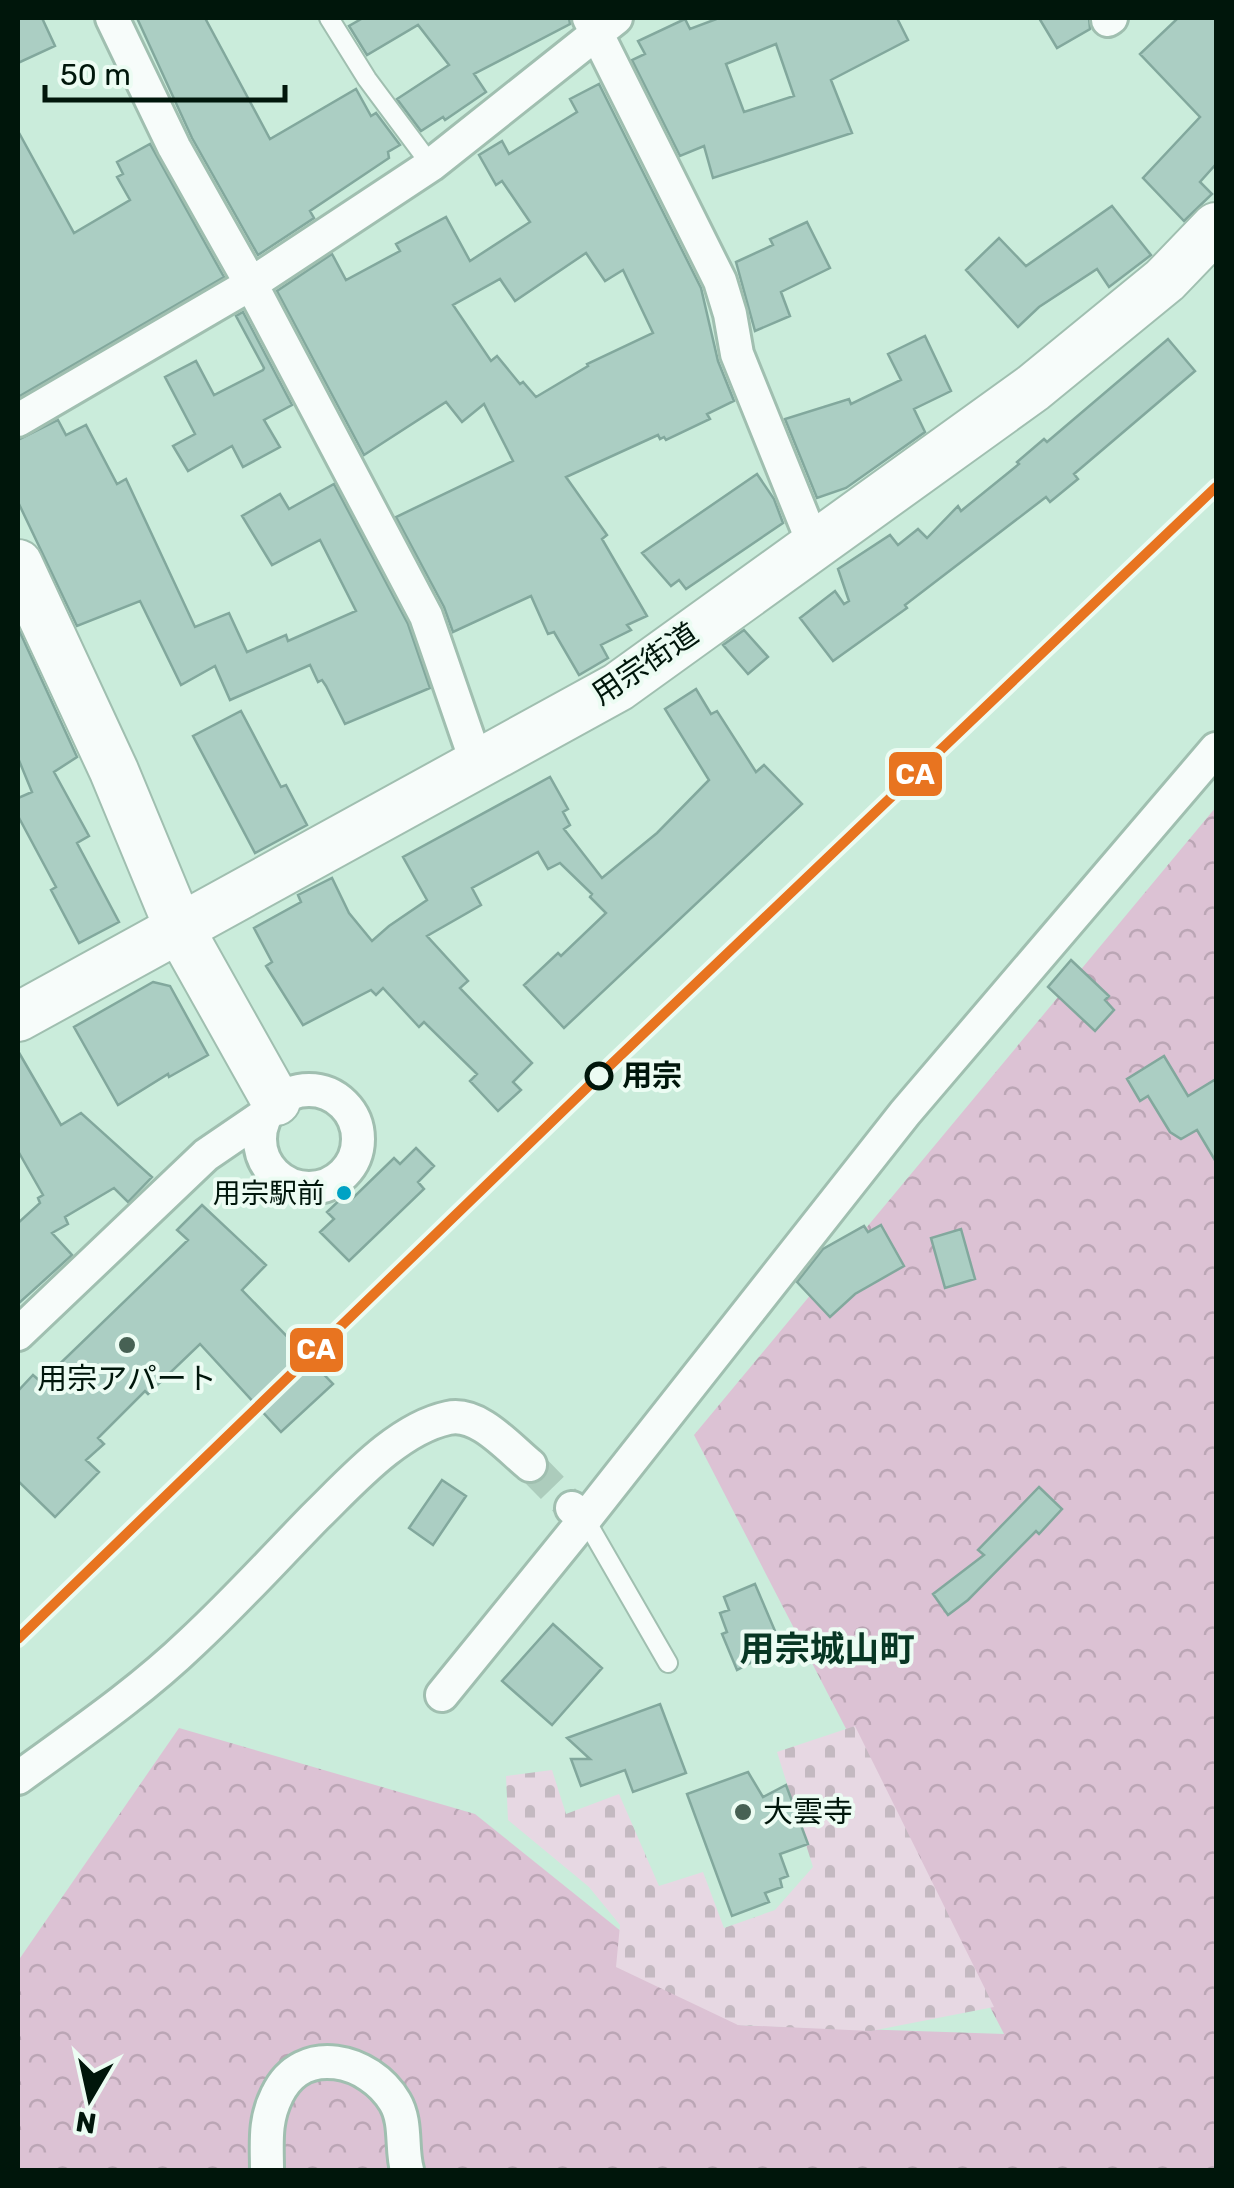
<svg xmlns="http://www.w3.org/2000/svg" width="1234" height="2188" viewBox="0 0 1234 2188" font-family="Rubik,'Noto Sans JP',sans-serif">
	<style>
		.forest { fill: url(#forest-crowns) }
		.cemetery { fill: url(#cemetery-stones) }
		.building { fill: #abcec3; stroke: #82a89d; stroke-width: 2.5; fill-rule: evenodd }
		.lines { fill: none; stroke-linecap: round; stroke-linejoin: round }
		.street-tunnel { stroke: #acccbc; stroke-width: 32; stroke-dasharray: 32 16; stroke-linecap: butt }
		.lane-casing { stroke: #a0bfb0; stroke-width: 22 }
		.street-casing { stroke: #a0bfb0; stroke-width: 38 }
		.secondary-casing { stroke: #a0bfb0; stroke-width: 52 }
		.lane { stroke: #f7fcfa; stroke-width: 18 }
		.street { stroke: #f7fcfa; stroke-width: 32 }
		.secondary { stroke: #f7fcfa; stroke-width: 48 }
		.rail-1-casing { stroke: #ecfcf3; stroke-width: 18 }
		.rail-1 { stroke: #e87420; stroke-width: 10 }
		.stop-dot { fill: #ecfcf3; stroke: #00160b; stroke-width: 5 }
		.bus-dot { fill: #00a2c4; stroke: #ecfcf3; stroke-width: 4 }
		.poi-dot { fill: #476154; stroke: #ecfcf3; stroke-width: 4 }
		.labels { text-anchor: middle; stroke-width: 8; stroke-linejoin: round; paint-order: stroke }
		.bus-label { font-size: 28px; fill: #00160b; stroke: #ecfcf3; text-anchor: end }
		.street-label { font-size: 30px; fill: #00160b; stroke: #ecfcf3 }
		.stop-label { font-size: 30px; font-weight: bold; fill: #00160b; stroke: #ecfcf3; text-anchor: start }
		.poi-label { font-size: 30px; fill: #00160b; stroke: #ecfcf3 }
		.quarter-label { font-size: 35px; font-weight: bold; fill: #083724; stroke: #ecfcf3 }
		.line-badge { stroke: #ecfcf3; stroke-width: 4 }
		.badge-label { font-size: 28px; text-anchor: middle; font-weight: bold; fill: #fff }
	</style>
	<defs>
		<pattern id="forest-crowns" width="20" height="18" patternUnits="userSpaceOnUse" patternTransform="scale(2.5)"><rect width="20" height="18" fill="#dcc2d4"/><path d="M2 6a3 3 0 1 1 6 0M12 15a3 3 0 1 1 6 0" fill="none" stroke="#bba6b5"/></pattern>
		<pattern id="cemetery-stones" width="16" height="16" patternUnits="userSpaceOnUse" patternTransform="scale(2.5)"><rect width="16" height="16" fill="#e7d8e3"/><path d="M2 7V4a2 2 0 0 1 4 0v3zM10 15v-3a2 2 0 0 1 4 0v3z" fill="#c4b9c1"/></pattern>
	</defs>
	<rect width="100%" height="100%" fill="#caecdb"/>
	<path class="forest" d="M1216,807V2170H18V1961L179,1728L475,1814L738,2025L1004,2034L694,1435Z"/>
	<path class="cemetery" d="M855,1726L994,2007L871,2031L738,2025L616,1967L620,1925L589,1887L508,1820L506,1776L552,1770L566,1814L619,1794L659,1886L703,1872L724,1928L775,1910L813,1867L777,1752Z"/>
	<path class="building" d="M18,18H42L55,46L18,63Z
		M137,18H205L270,139L356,89L371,116L376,113L400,145L388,152L389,158L310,211L314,218L258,255L192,138Z
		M363,18H569L570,24L474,74L486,92L445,120L443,117L421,131L397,99L449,65L418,25L367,55L349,26Z
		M719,18H897L908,40L831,80L852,133L713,178L704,146L680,156L632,60L645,54L638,41L685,19L690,29ZM776,44L794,96L744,112L726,64Z
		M1039,18H1089L1090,29L1057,48Z
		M1178,18H1216V164L1200,182L1212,194L1184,221L1143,178L1200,117L1140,54Z
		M599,84L701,288L718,361L734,401L707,414L710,419L666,440L664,437L660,439L658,435L566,477L607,535L602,539L647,616L627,625L631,630L601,645L608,658L579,675L554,632L548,634L531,596L453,632L444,607L396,517L513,461L484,404L462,422L446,402L364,455L277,291L332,254L346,280L400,251L396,244L446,217L470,261L530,222L502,181L496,185L479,155L502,141L509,154L577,112L570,99ZM586,253L605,281L623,270L653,333L587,364L588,366L536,397L523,382L520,384L497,356L491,361L453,305L500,279L515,301Z
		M18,131L74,233L130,200L117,177L123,174L117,162L150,144L224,277L18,397Z
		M1112,206L1151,255L1109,287L1097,269L1039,307L1018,327L966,270L999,238L1026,266Z
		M807,222L830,268L781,292L790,316L755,331L736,262L773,245L770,239Z
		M243,312L292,405L264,420L280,447L243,467L232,446L188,471L173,446L195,434L165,377L196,361L214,395L263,370L264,368L236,316Z
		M925,336L951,391L914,409L925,432L846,488L817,498L785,419L849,399L851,404L901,380L888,354Z
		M1168,339L1195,371L1074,474L1078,479L1050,502L1046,497L905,605L907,608L833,661L800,618L835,591L844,604L849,601L838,569L890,535L898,545L918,529L927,538L958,506L961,511L1019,464L1017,462L1044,439L1047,442Z
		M58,420L66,435L86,425L117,484L126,479L195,627L229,613L247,652L286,635L288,641L356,611L320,540L272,565L242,516L280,494L289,509L334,484L408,624L430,688L345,724L326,686L322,680L318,682L310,665L230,700L215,666L181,685L140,601L77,626L18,502V440Z
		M757,474L774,499L783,523L686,589L679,580L671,586L642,553Z
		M18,628L77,757L54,772L89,836L77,843L119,922L79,943L51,890L56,887L18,816V798L32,792L18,758Z
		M744,630L768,657L748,674L723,645Z
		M696,689L711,714L717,711L756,772L764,765L802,804L564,1028L524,985L558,953L561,956L606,913L590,897L592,894L560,863L548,869L538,852L472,888L481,905L427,936L468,981L460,988L532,1063L513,1082L521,1090L498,1111L470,1081L477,1074L424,1022L419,1027L383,988L376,995L371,990L303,1025L266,966L272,962L254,928L301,902L298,895L332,878L349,913L372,941L389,926L427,900L403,857L550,777L568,809L563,812L570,825L564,829L602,878L657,833L709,780L665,709Z
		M241,711L281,787L286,785L307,825L255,853L193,736Z
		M1071,960L1109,996L1105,1000L1114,1010L1095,1031L1048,987Z
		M153,982L170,986L208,1055L169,1077L168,1074L118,1105L74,1027Z
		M18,1051L61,1125L81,1113L152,1177L128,1202L114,1188L65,1217L68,1224L52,1233L72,1255L18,1304V1223L40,1203L38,1198L43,1195L18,1151Z
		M1164,1056L1188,1096L1216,1079V1162L1197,1130L1181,1139L1170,1132L1148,1096L1140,1101L1127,1079Z
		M416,1148L434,1166L418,1182L424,1189L349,1261L320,1232L334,1219L327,1212L348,1192L353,1198L394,1158L400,1164Z
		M202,1205L266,1265L242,1290L333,1384L281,1432L200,1344L148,1394L145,1391L98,1438L104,1444L86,1460L99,1472L55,1517L18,1481V1391L33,1375L41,1382L188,1240L177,1230Z
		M881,1225L904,1266L855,1294L830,1317L797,1282L823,1249L864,1226L868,1232Z
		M961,1229L975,1279L945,1288L931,1238Z
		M442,1480L466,1496L433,1545L409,1528Z
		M1039,1487L1062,1509L1039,1534L1036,1531L968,1600L948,1615L933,1594L984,1555L978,1550Z
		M755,1584L775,1631L764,1635L773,1651L737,1670L722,1634L727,1632L720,1613L729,1610L724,1597Z
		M553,1624L602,1668L552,1725L502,1681Z
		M660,1704L686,1773L633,1792L625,1770L581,1786L571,1759H590L567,1738Z
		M748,1772L763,1797L786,1785L808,1844L780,1854L788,1876L780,1879L782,1887L765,1893L769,1902L732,1916L687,1794Z"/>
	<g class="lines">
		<path class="street-tunnel" d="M530,1465L572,1508"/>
		<defs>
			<path id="lane" d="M329,18L367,79L431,165
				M585,1519L668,1663"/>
			<path id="street" d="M112,18L174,147L251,284L426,616L477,764
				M589,18L720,281L730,314L737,354L814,545
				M1108,20L1111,18
				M18,420L251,284L431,165L616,18
				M260 1139a49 49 0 1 1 98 0a49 49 0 1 1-98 0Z
				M18,1334L206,1155L266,1114
				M572,1508L585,1519L905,1113L1216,749
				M442,1695L585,1519
				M18,1778C77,1735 139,1693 192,1642C235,1602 274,1559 315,1517C351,1482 397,1429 448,1418C478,1411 509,1448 530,1465
				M267,2170C267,2143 264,2121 277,2095C302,2042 370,2059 395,2102C407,2122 401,2149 407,2170"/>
			<path id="secondary" d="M18,564L114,771L179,928L276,1101
				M18,1017L618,687L1033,388L1165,280L1216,227"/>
		</defs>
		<use href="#lane" class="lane-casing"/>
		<use href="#street" class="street-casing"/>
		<use href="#secondary" class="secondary-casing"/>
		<use href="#lane" class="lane"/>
		<use href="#street" class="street"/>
		<use href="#secondary" class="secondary"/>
		<defs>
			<path id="rail-1" d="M18,1639L600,1075L1216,487"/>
		</defs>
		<use href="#rail-1" class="rail-1-casing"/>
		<use href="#rail-1" class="rail-1"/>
	</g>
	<circle class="stop-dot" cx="599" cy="1076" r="12"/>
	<circle class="bus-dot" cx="344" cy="1193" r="9"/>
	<g class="poi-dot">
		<circle cx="127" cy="1345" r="10"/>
		<circle cx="743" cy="1812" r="10"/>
	</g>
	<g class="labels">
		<g class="bus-label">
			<text x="325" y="1203">用宗駅前</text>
		</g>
		<g class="street-label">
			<text transform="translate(645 664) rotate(-34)" y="10">用宗街道</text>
		</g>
		<g class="stop-label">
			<text x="622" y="1086">用宗</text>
		</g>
		<g class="poi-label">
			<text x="127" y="1389">用宗アパート</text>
			<text x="763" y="1822" text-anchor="start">大雲寺</text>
		</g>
		<g class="quarter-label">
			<text x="827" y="1661">用宗城山町</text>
		</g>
	</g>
	<g class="line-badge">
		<rect x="887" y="750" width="57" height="48" rx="10" fill="#e87420"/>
		<rect x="288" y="1326" width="57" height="48" rx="10" fill="#e87420"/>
	</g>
	<g class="badge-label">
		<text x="915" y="784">CA</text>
		<text x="316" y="1359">CA</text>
	</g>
	<rect width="1234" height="2188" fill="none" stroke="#00160b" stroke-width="40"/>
	<g transform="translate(90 2098) rotate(189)" stroke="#ecfcf3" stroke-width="8" paint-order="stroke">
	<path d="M0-8L18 38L0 25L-18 38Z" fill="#00160b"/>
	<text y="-15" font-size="28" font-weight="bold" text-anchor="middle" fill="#00160b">N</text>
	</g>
	<path d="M45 85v15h240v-15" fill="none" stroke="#00160b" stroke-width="5"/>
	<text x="60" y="85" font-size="30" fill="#00160b" stroke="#ecfcf3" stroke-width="8" paint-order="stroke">50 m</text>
</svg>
